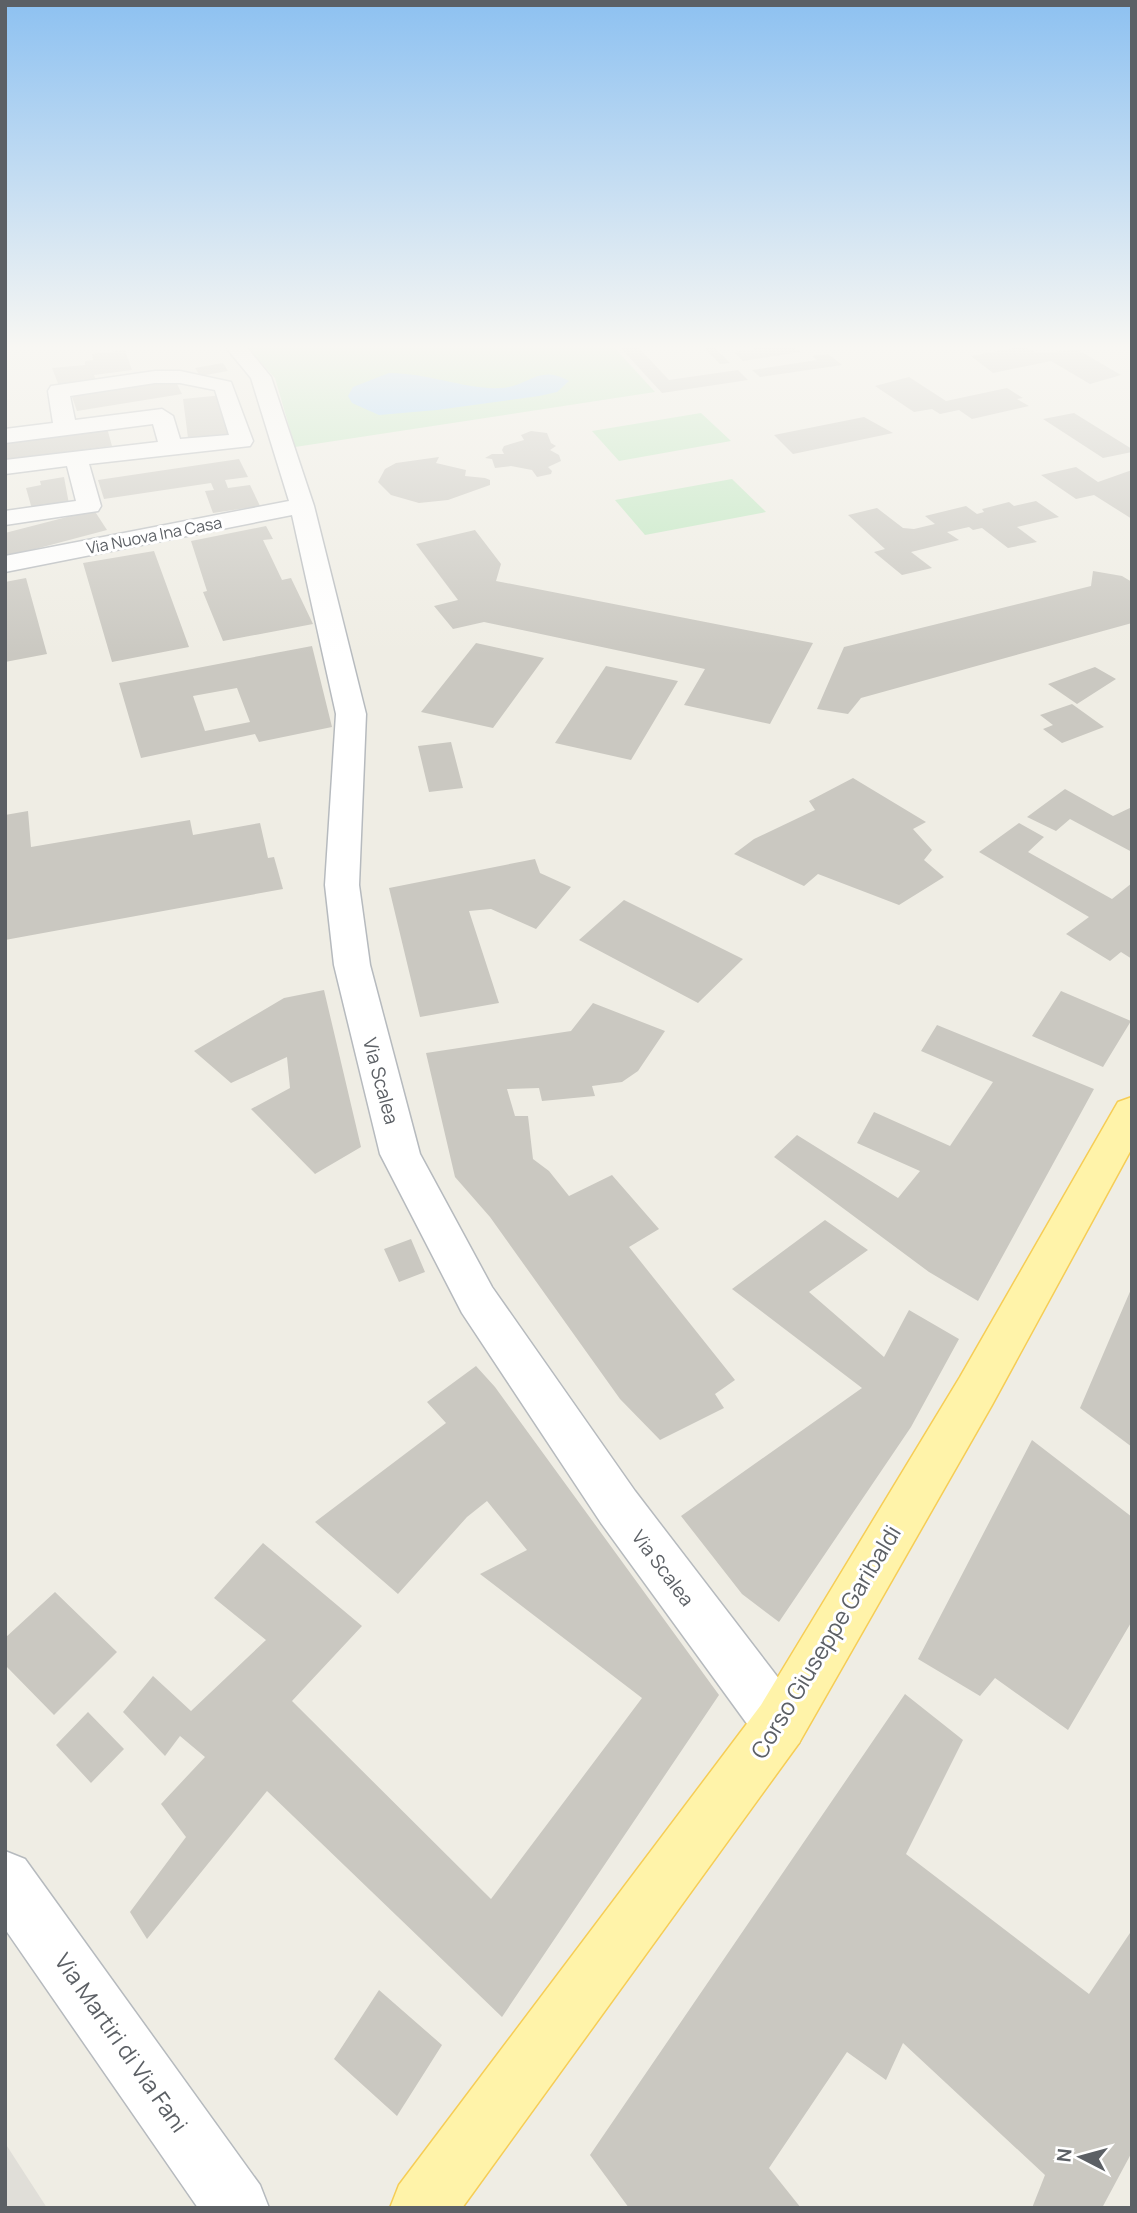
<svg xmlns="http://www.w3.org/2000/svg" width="1137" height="2213" viewBox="0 0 1137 2213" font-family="Manrope,sans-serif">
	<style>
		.industrial { fill: #e0ded8 }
		.green { fill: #bfe7c0 }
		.water { fill: #a4d5ff }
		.building { fill: #cac8c1; fill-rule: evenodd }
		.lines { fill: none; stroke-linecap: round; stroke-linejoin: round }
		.street-casing { stroke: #b6babe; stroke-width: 3 }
		.primary-casing { stroke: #f6cd56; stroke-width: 3 }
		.street { fill: #fff; fill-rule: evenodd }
		.primary { fill: #fff3a9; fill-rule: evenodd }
		.labels { text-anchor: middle; stroke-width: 6; stroke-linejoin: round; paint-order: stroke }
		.far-street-label { font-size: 16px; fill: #5c6065; stroke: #fff }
		.street-label { font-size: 19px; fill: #5c6065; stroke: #fff }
		.near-street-label { font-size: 23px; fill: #5c6065; stroke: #fff }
	</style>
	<rect width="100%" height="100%" fill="#efede4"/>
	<path class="industrial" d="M5,2143L47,2208H5Z"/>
	<path class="green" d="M245,345H612L655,392L295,447L275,378Z
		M701,413L731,441L619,461L592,431Z
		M732,479L766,512L645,535L615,500Z"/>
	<path class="water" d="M389,373C429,373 466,390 502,388C530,386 538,364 569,381L557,392L539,396L437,410L379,415L352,403L348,396L353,387Z"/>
	<path class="building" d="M618,345H636L669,380L738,370L748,380L662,393Z
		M750,345H792L800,352L743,361L734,352L754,349Z
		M713,346L730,363L720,364L703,347Z
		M1024,346L1036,353L1078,350L1121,375L1090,384L1051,361L993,373L971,356Z
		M125,350L132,370L94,375L96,380L59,386L52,368L85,365V361L93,360L92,354Z
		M828,354L842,365L760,377L752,370L817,360L812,356Z
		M223,363L228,371L200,376L195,368Z
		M909,377L946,401L1007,388L1023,398L1017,399L1029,406L972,419L959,410L940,414L932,409L914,412L875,386Z
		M174,378L182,394L77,411L71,394Z
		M223,395L230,434L188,438L183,399Z
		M1074,413L1132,449V452L1103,458L1043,419Z
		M864,417L893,433L793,454L774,435Z
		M107,428L112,446L5,461V442Z
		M531,431L547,433L551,443L556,446L550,450L559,455L561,461L548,467L552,471L551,474L537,477L532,470L511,466L495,468L492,459L485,458L492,454H504L502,450L504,446L524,440L521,435Z
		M439,457L436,463L466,470L465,476L485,478L490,480V485L448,500L419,503L391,495L378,482L385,469L396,463Z
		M239,459L248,477L225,480L228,488L250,485L260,506L213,513L205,491L214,490L211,483L104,499L98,480Z
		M1076,467L1098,482L1132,470V519L1094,495L1076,499L1041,475Z
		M64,477L69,504L32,509L26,488L41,485L40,481Z
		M1036,501L1059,517L1017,527L1037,542L1008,548L982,528L973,530L969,527L947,532L959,540L911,552L932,568L902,575L874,552L885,549L848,515L877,508L903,528L914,529L935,524L925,516L966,506L977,514L984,512L982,509L1009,502L1014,506Z
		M94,510L107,530L5,557V533Z
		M266,526L273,539L263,540L282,580L291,578L313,624L223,641L203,592L207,591L191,541Z
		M475,530L501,564L496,581L813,643L770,724L684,705L705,669L484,622L453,629L434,606L458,600L416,544Z
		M154,551L189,647L112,662L83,563Z
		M1093,571L1122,576L1132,582V623L861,698L848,714L817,709L844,647L1091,586Z
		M26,578L47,654L5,662V582Z
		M476,643L544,658L493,728L421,712Z
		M312,646L332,727L259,742L255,734L141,758L119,683ZM237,688L250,722L205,731L193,696Z
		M606,666L678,681L631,760L555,743Z
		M1095,667L1116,679L1077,704L1048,684Z
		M1072,704L1104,727L1062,743L1043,729L1053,725L1040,715Z
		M451,742L463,788L429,792L418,746Z
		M853,778L926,822L913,829L932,850L924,860L944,877L899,905L818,874L804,886L734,854L754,839L815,810L809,801Z
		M1065,789L1113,816L1132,807V852L1070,819L1056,831L1027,817Z
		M28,811L31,847L190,820L193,835L260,823L268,858L274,857L283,889L5,940V815Z
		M1019,823L1044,837L1028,852L1112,899L1132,883V959L1121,952L1110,961L1066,934L1089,917L979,852Z
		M535,859L540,873L571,887L536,929L491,909L469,911L499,1003L420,1017L389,888Z
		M624,900L743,959L698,1003L579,940Z
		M324,990L361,1147L315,1174L251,1109L290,1088L287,1057L231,1083L194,1051L284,998Z
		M1061,991L1131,1021L1103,1067L1032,1036Z
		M593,1003L665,1031L638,1071L622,1082L592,1086L595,1096L542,1101L539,1088L507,1089L515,1116H528L533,1159L549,1171L569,1196L612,1175L659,1229L629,1247L735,1380L715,1394L724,1408L660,1440L620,1399L490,1217L455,1177L426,1053L571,1031Z
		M937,1025L1094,1089L978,1301L929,1272L774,1157L797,1135L898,1198L920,1171L857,1143L874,1112L950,1146L993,1082L921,1051Z
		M825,1220L868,1250L809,1292L884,1357L909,1310L959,1339L911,1427L779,1622L742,1594L681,1516L862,1388L732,1289Z
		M411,1239L425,1272L399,1282L384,1249Z
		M1132,1287V1447L1080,1408Z
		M476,1366L495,1387L719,1695L502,2017L267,1791L147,1939L130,1912L186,1837L161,1804L205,1757L180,1736L165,1756L123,1712L153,1676L191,1711L266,1640L214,1598L263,1543L362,1626L292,1701L491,1899L642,1698L480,1574L527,1550L487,1501L467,1517L398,1594L315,1522L446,1423L427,1402Z
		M1032,1440L1132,1517V1621L1068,1730L995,1678L980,1696L918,1659Z
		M55,1592L117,1652L54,1715L5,1665V1638Z
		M905,1694L963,1740L906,1854L1089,1994L1132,1930V2152L1102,2208H1032L1045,2175L903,2043L886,2080L847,2052L769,2168L801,2208H629L590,2155Z
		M88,1712L124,1749L91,1783L56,1745Z
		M379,1990L442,2045L397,2116L334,2059Z"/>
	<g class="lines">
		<defs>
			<path id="street" d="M224,345H245L271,377L314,506L366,714L359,885L370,965L420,1154L492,1287L635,1491L799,1705L807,1724L799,1743L780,1751L761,1743L601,1523L462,1313L380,1154L334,965L325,885L336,714L292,515L5,572V556L289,501L251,378Z
				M155,371H180L231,382L253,441L250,446L89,464L101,506L98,511L5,525V511L76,501L67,466L5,474V460L158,442L153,424L5,443V429L53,423L48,391L51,386ZM155,383H180L215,390L229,435L180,439L173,416L162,409L75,420L70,396Z
				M5,1851L25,1859L260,2185L269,2208H198L5,1929Z"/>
			<path id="primary" d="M1132,1097V1148L992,1405L799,1743L462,2208H390L399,2185L761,1705L960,1377L1118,1102Z"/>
		</defs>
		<use href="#street" class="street-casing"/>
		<use href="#primary" class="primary-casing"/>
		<use href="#street" class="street"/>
		<use href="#primary" class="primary"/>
	</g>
	<linearGradient id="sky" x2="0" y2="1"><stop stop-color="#8dc1f1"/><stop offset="0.53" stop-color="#f8f7f3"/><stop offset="1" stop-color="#f8f7f3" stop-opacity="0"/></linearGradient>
	<rect width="1137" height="655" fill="url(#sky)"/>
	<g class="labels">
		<g class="far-street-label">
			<text transform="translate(154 535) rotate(-11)" y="6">Via Nuova Ina Casa</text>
		</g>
		<g class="street-label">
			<text transform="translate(381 1081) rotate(75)" y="7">Via Scalea</text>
			<text transform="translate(663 1568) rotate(53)" y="7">Via Scalea</text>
		</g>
		<g class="near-street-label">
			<text transform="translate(826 1642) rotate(-59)" y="8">Corso Giuseppe Garibaldi</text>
			<text transform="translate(121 2043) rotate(55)" y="8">Via Martiri di Via Fani</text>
		</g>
	</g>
	<rect width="1137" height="2213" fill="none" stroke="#5c6065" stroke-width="14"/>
	<g transform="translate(1081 2157) rotate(276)" stroke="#ffffff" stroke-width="5" paint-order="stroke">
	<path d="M0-5L12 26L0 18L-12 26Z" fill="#5c6065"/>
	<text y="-10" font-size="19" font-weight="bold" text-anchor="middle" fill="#5c6065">N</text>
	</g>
</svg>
